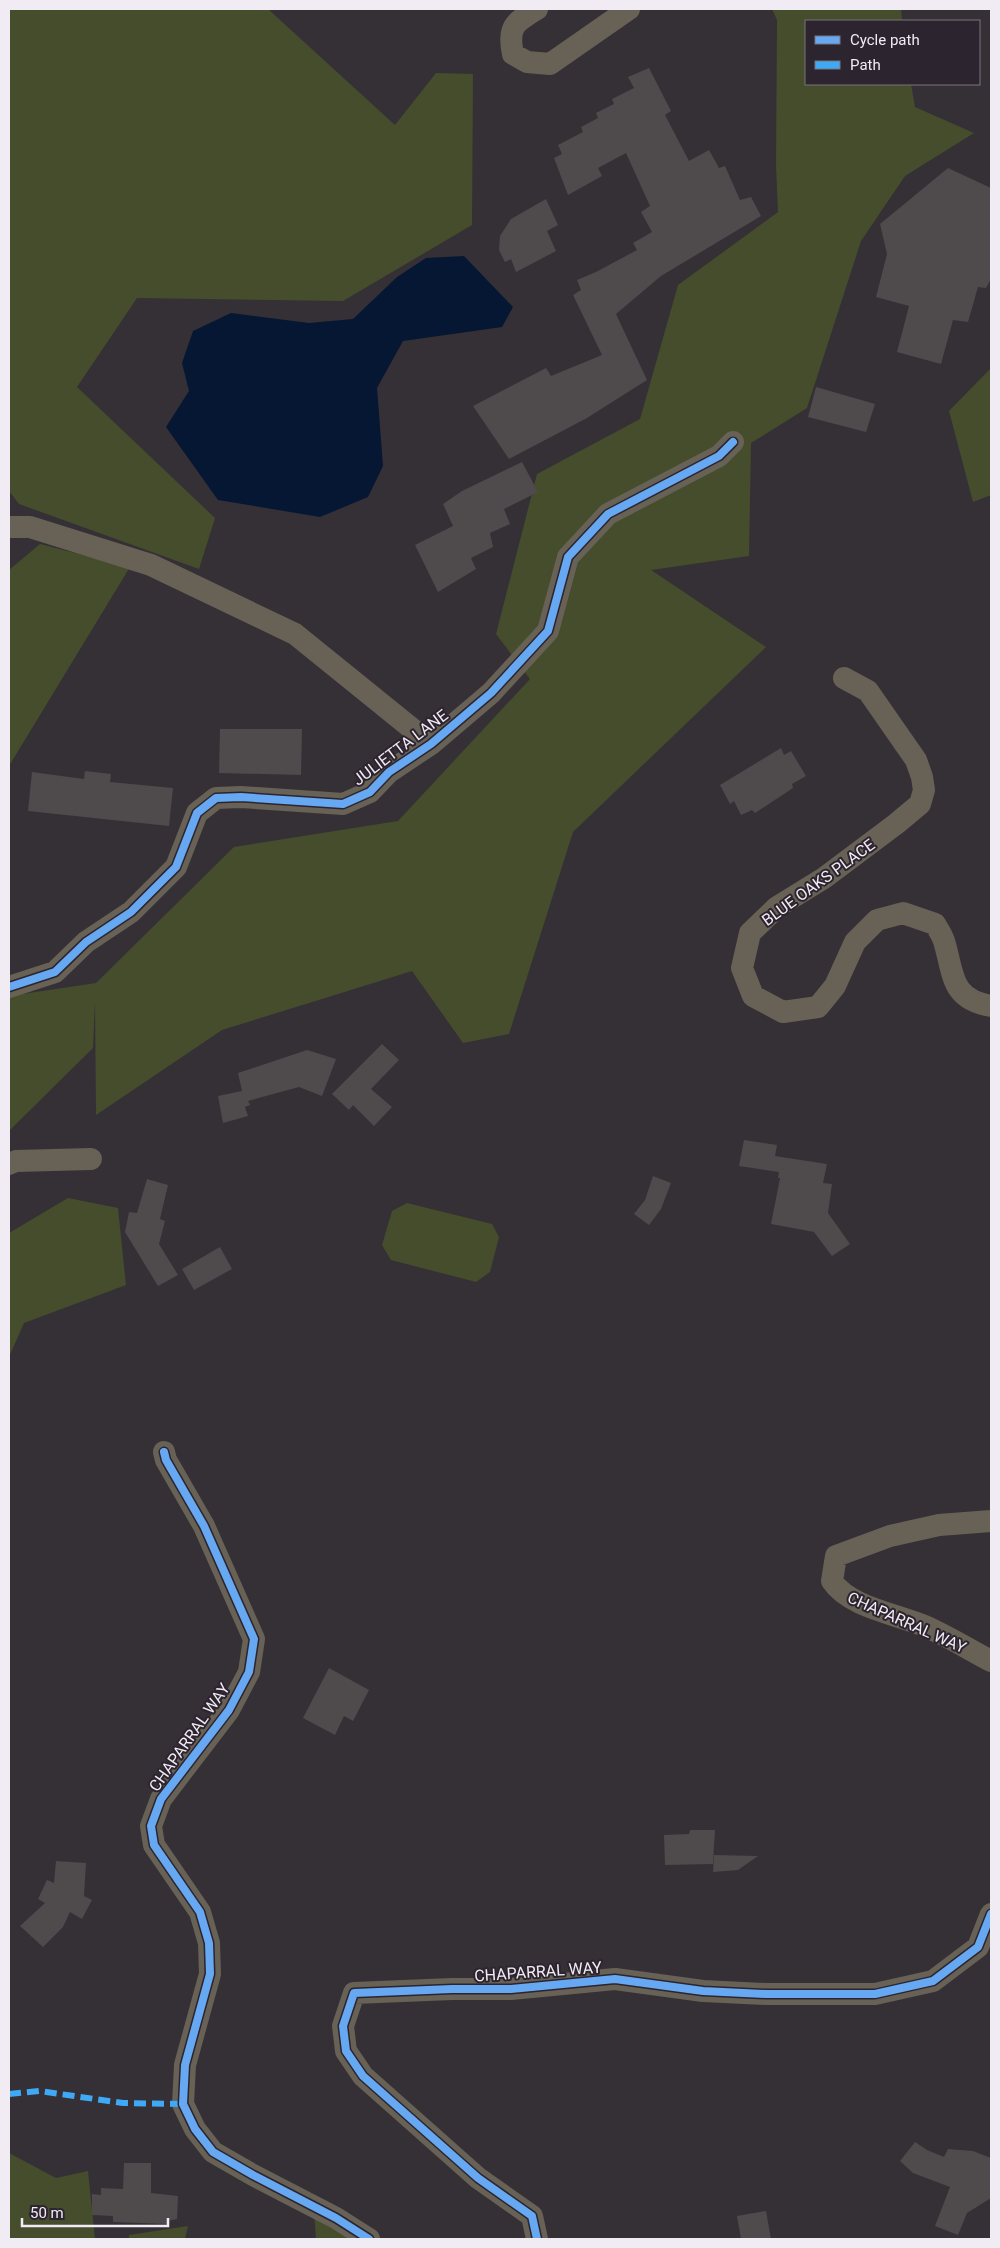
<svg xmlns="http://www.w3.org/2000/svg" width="1000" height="2248" viewBox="0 0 1000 2248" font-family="Roboto,sans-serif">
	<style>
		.green { fill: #454d2c }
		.water { fill: #051733 }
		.building { fill: #4f4a4b }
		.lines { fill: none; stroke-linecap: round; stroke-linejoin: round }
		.minor { stroke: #686155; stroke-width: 22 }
		.quiet { stroke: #3fa9f5; stroke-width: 6; stroke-dasharray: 12 6; stroke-linecap: butt }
		.cycleway-casing { stroke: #2c242f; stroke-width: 11 }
		.cycleway { stroke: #66a8f1; stroke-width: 8 }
		.labels { text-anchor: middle; stroke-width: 4; stroke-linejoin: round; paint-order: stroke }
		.street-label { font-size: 16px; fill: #f1ebf3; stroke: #2c242f }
	</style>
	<rect width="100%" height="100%" fill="#353036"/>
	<path class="green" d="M11,9H268L395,125L436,73L473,74L472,225L343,301L137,298L77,387L215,518L199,569L19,504L9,491V12Z
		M772,9H901L902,21H806V84H911L915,107L974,133L905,176L861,241L807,408L751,443L749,556L651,570L766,647L573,832L509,1034L463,1043L412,971L222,1030L96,1115L95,1001L93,1048L9,1131V996L96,983L234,847L398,821L530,679L496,634L537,474L640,419L678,285L778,212L776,166L777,20Z
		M991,368V495L973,502L949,411Z
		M40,544L130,567L9,766V570Z
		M68,1198L118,1208L126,1285L24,1323L9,1357V1233Z
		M407,1203L492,1224L499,1237L490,1272L476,1282L391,1260L382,1245L392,1211Z
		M9,2153L56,2178L88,2171L95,2239H9Z
		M314,2212L364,2239H316Z
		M188,2226L185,2239H129V2235Z"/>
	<path class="water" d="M464,256L513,307L502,327L403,341L377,388L383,466L368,497L320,517L218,500L166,427L189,391L182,363L193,331L231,313L309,323L353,319L397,277L426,258Z"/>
	<path class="building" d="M649,68L671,111L665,115L689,161L709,150L719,168L725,166L740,200L751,197L761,216L661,276L616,314L647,380L587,418L509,459L473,406L546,368L551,376L602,355L573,295L581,290L577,280L596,272L637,250L633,243L652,232L641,212L650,206L626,153L598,168L602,176L568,195L554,158L562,154L558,145L583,132L581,127L598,118L596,113L614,104L612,99L634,88L628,77Z
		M948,168L991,188V279L986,288L978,287L968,322L953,320L941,364L897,352L909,306L876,297L887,254L880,224Z
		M546,199L558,225L547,231L556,251L516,272L511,259L505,262L499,250L500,236L511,219Z
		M816,387L875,404L866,432L808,417Z
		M522,462L538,492L504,509L510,524L490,533L493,547L471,558L476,569L438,592L415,545L453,526L443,504L462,491Z
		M220,729H302L301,775L219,773Z
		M781,748L784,755L791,751L806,776L792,784L793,788L755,813L752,810L741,815L734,801L730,804L720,785Z
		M85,771L111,774L110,782L173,788L169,826L28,811L32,772L84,779Z
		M382,1044L399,1060L371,1089L392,1107L374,1126L353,1105L349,1110L332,1094Z
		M307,1050L336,1059L322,1096L299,1087L248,1101L250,1105L245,1107L248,1116L223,1123L218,1096L242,1091L238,1073Z
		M744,1140L777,1145L775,1156L827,1164L823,1183L832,1184L828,1213L850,1244L832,1256L814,1232L771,1224L780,1178H778L779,1172L739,1166Z
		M653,1176L671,1183L661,1209L649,1225L634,1214L645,1200Z
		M147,1179L168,1185L160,1219L165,1221L159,1244L178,1275L158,1286L125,1232L129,1212L137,1213Z
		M220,1247L232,1269L194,1290L182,1269Z
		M329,1668L369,1690L353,1721L344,1716L335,1735L303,1718Z
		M690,1830H715L713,1864L665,1865L664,1835L689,1834Z
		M714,1855L758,1856L738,1870L713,1872Z
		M56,1861L86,1863L84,1896L92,1900L82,1919L70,1912L63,1927L43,1947L20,1926L45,1903L38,1899L47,1880L54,1883Z
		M915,2142L927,2150L944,2157L948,2149L973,2151L991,2158V2198L967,2213L958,2235L935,2226L950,2187L913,2173L900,2161Z
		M124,2163H151V2193L178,2196L177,2219L167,2221V2224L113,2222V2216L92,2215V2194L101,2195V2188L123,2189Z
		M766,2211L771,2239H741L737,2216Z"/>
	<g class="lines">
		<path class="minor" d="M537,9C515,22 507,27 513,54L527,62L550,64L629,9
			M9,527H30L151,565L295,634L431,744
			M844,678L868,691L916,760L922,777L924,790L920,804L896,824L824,878L777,907L750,933L742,968L753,996L783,1012L818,1007L835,986L855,942L877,920L903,913L935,924C938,929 942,935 944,941C954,974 950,999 991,1006
			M9,987L55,972L86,942L131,912L176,867L197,813L216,798L241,797L343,804L370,792L389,772L431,744L491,693L548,631L568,557L608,514L719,456L733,442
			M9,1164L16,1161L91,1159
			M164,1452L166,1460L204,1526L254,1639L249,1672L229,1710L161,1799L151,1826L154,1845L200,1912L209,1943L210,1974L185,2065L183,2104L195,2129L213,2152L253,2175L336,2218L369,2239
			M991,1521L939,1525L890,1536L836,1556L832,1581C850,1608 898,1614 927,1627C949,1637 970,1650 991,1661
			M537,2239L532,2216L478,2178L363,2076L346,2051L343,2026L354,1993L452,1989H511L615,1979L703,1991L766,1994H875L933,1981L978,1947L991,1914"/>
		<path class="quiet" d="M9,2094L39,2091L123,2103L183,2104"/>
		<defs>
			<path id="cycleway" d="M9,987L55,972L86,942L131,912L176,867L197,813L216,798L241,797L343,804L370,792L389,772L431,744L491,693L548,631L568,557L608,514L719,456L733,442
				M164,1452L166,1460L204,1526L254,1639L249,1672L229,1710L161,1799L151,1826L154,1845L200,1912L209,1943L210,1974L185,2065L183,2104L195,2129L213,2152L253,2175L336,2218L369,2239
				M537,2239L532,2216L478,2178L363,2076L346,2051L343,2026L354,1993L452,1989H511L615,1979L703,1991L766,1994H875L933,1981L978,1947L991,1914"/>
		</defs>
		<use href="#cycleway" class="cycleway-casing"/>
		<use href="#cycleway" class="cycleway"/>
	</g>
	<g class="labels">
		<g class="street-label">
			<text transform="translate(400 747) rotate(-37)" y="6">JULIETTA LANE</text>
			<text transform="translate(818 882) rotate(-36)" y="6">BLUE OAKS PLACE</text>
			<text transform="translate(907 1622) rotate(24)" y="6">CHAPARRAL WAY</text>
			<text transform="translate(189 1737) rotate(-55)" y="6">CHAPARRAL WAY</text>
			<text transform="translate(538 1971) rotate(-4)" y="6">CHAPARRAL WAY</text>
		</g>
	</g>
	<rect width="1000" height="2248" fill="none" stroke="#f1ebf3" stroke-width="20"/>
	<rect x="805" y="20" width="175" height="65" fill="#2c242f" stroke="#7b747d"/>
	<rect x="815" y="36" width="25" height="8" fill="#66a8f1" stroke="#7b747d"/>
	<text x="850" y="45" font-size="15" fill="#f1ebf3">Cycle path</text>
	<rect x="815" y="61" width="25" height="8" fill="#3fa9f5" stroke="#7b747d"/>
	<text x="850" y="70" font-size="15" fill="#f1ebf3">Path</text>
	<path d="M22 2218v8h146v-8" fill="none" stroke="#f1ebf3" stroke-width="2.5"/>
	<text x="30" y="2218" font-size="15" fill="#f1ebf3" stroke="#2c242f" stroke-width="4" paint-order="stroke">50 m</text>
</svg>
